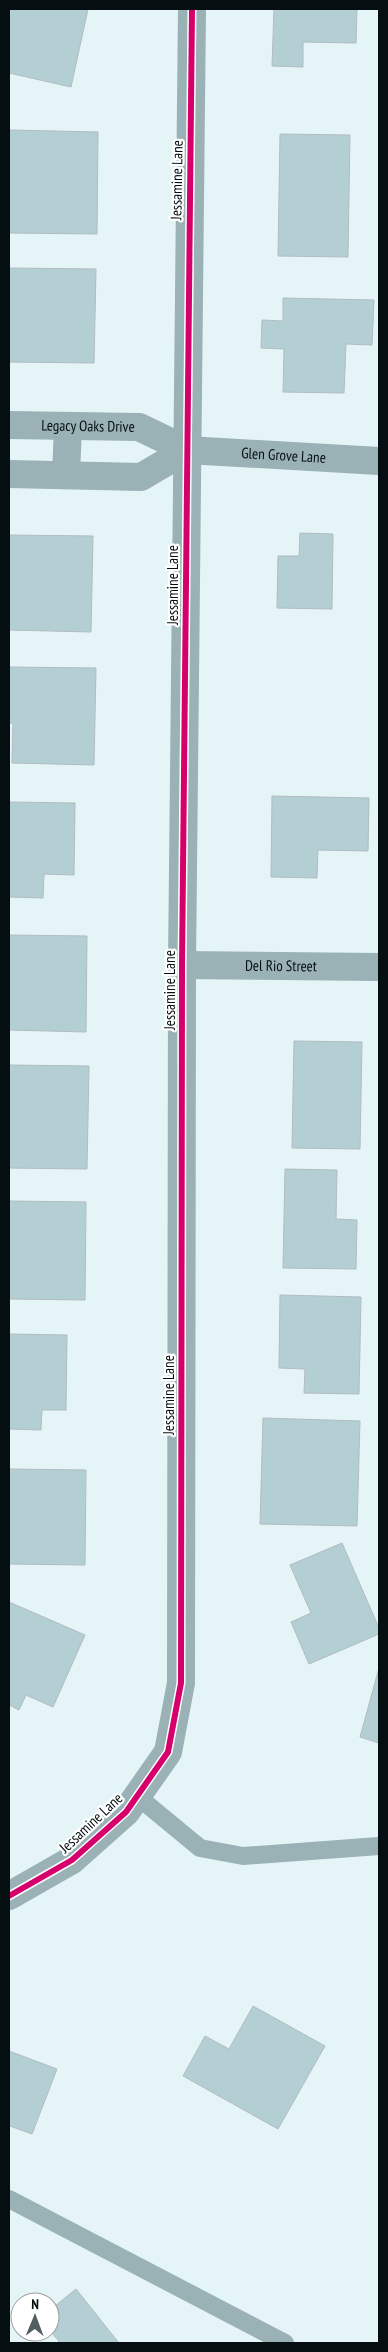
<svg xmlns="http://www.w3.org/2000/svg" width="388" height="2352" viewBox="0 0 388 2352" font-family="'PT Sans Narrow',sans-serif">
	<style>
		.building { fill: #b4cfd4; stroke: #b1bcbf }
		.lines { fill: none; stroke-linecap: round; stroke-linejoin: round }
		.lane { stroke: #9ab1b6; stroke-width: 18 }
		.street { stroke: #9ab1b6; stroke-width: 28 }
		.cycleway-casing { stroke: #fff; stroke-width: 9 }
		.cycleway { stroke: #d6006c; stroke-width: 6 }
		.labels { text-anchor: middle; stroke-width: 4.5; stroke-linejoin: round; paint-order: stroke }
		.street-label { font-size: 15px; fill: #050e10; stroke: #fff }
	</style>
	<rect width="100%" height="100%" fill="#e5f4f7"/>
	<path class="building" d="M9,9H88L71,87L9,73Z
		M274,9H357L356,43L303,42V67L272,66Z
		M9,130L98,132L97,234L9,233Z
		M280,134L350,135L348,257L278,256Z
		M9,268L96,269L94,363L9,362Z
		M283,298L374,300L372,345L346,344L344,393L283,392L284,349L261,348L262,320L283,321Z
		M300,533L333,534L332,609L277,608L278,556H299Z
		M9,535L93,536L91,632L9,630Z
		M9,667L96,668L94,765L12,763L13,723H9Z
		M272,796L369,798L368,851L318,850L317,878L271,877Z
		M9,802L75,803L74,875L44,874L43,898L9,897Z
		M9,935L87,936L86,1032L9,1030Z
		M294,1041L362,1042L360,1149L292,1148Z
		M9,1065L89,1066L87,1169L9,1168Z
		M285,1169L337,1170L336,1219L357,1220L356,1269L283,1268Z
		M9,1201L86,1202L85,1300L9,1299Z
		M280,1295L361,1297L359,1394L304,1393L305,1369L279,1368Z
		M9,1334L67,1335L66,1410H42L41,1430L9,1429Z
		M263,1418L360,1421L357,1526L260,1524Z
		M9,1469L86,1470L85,1565L9,1564Z
		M342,1543L379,1628V1634L309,1664L291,1622L311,1613L290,1565Z
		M9,1602L85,1635L53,1707L26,1695L19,1710L9,1705Z
		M379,1668V1743L360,1737Z
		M253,2006L325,2046L278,2129L183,2076L205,2036L229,2049Z
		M9,2051L57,2069L32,2134L10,2126L9,2130Z
		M76,2289L119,2343H57L59,2341L50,2331V2310Z"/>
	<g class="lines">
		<path class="lane" d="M137,1796L200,1848L243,1856L379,1846
			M9,2199L285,2343"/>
		<g class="street">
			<path id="s1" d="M9,425L139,427L187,450L379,461"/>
			<path d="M9,474L141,477L187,450"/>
			<path d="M66,475L68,426"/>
			<path id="s2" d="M182,965L379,967"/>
			<path d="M9,1896L72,1860L126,1812L168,1752L181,1683L182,965L192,9"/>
		</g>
		<defs>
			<path id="cycleway" d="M9,1896L72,1860L126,1812L168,1752L181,1683L182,965L192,9"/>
		</defs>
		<use href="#cycleway" class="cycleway-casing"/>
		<use href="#cycleway" class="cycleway"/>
	</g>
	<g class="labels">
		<g class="street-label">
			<text transform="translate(177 180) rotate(-89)" y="5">Jessamine Lane</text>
			<text dy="5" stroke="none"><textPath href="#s1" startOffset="79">Legacy Oaks Drive</textPath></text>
			<text dy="5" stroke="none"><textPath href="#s1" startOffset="280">Glen Grove Lane</textPath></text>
			<text transform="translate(173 585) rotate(-90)" y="5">Jessamine Lane</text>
			<text dy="5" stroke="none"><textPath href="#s2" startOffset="99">Del Rio Street</textPath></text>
			<text transform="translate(170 990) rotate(-90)" y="5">Jessamine Lane</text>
			<text transform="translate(169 1395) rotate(-90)" y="5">Jessamine Lane</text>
			<text transform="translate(91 1823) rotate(-43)" y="5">Jessamine Lane</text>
		</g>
	</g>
	<rect width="388" height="2352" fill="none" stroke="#050e10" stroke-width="20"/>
	<g transform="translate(35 2317) rotate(1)"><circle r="24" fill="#ffffff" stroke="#9b9f9f"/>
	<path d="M0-4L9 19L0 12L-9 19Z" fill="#535e61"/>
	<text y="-8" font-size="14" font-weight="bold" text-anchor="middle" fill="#050e10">N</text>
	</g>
</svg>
